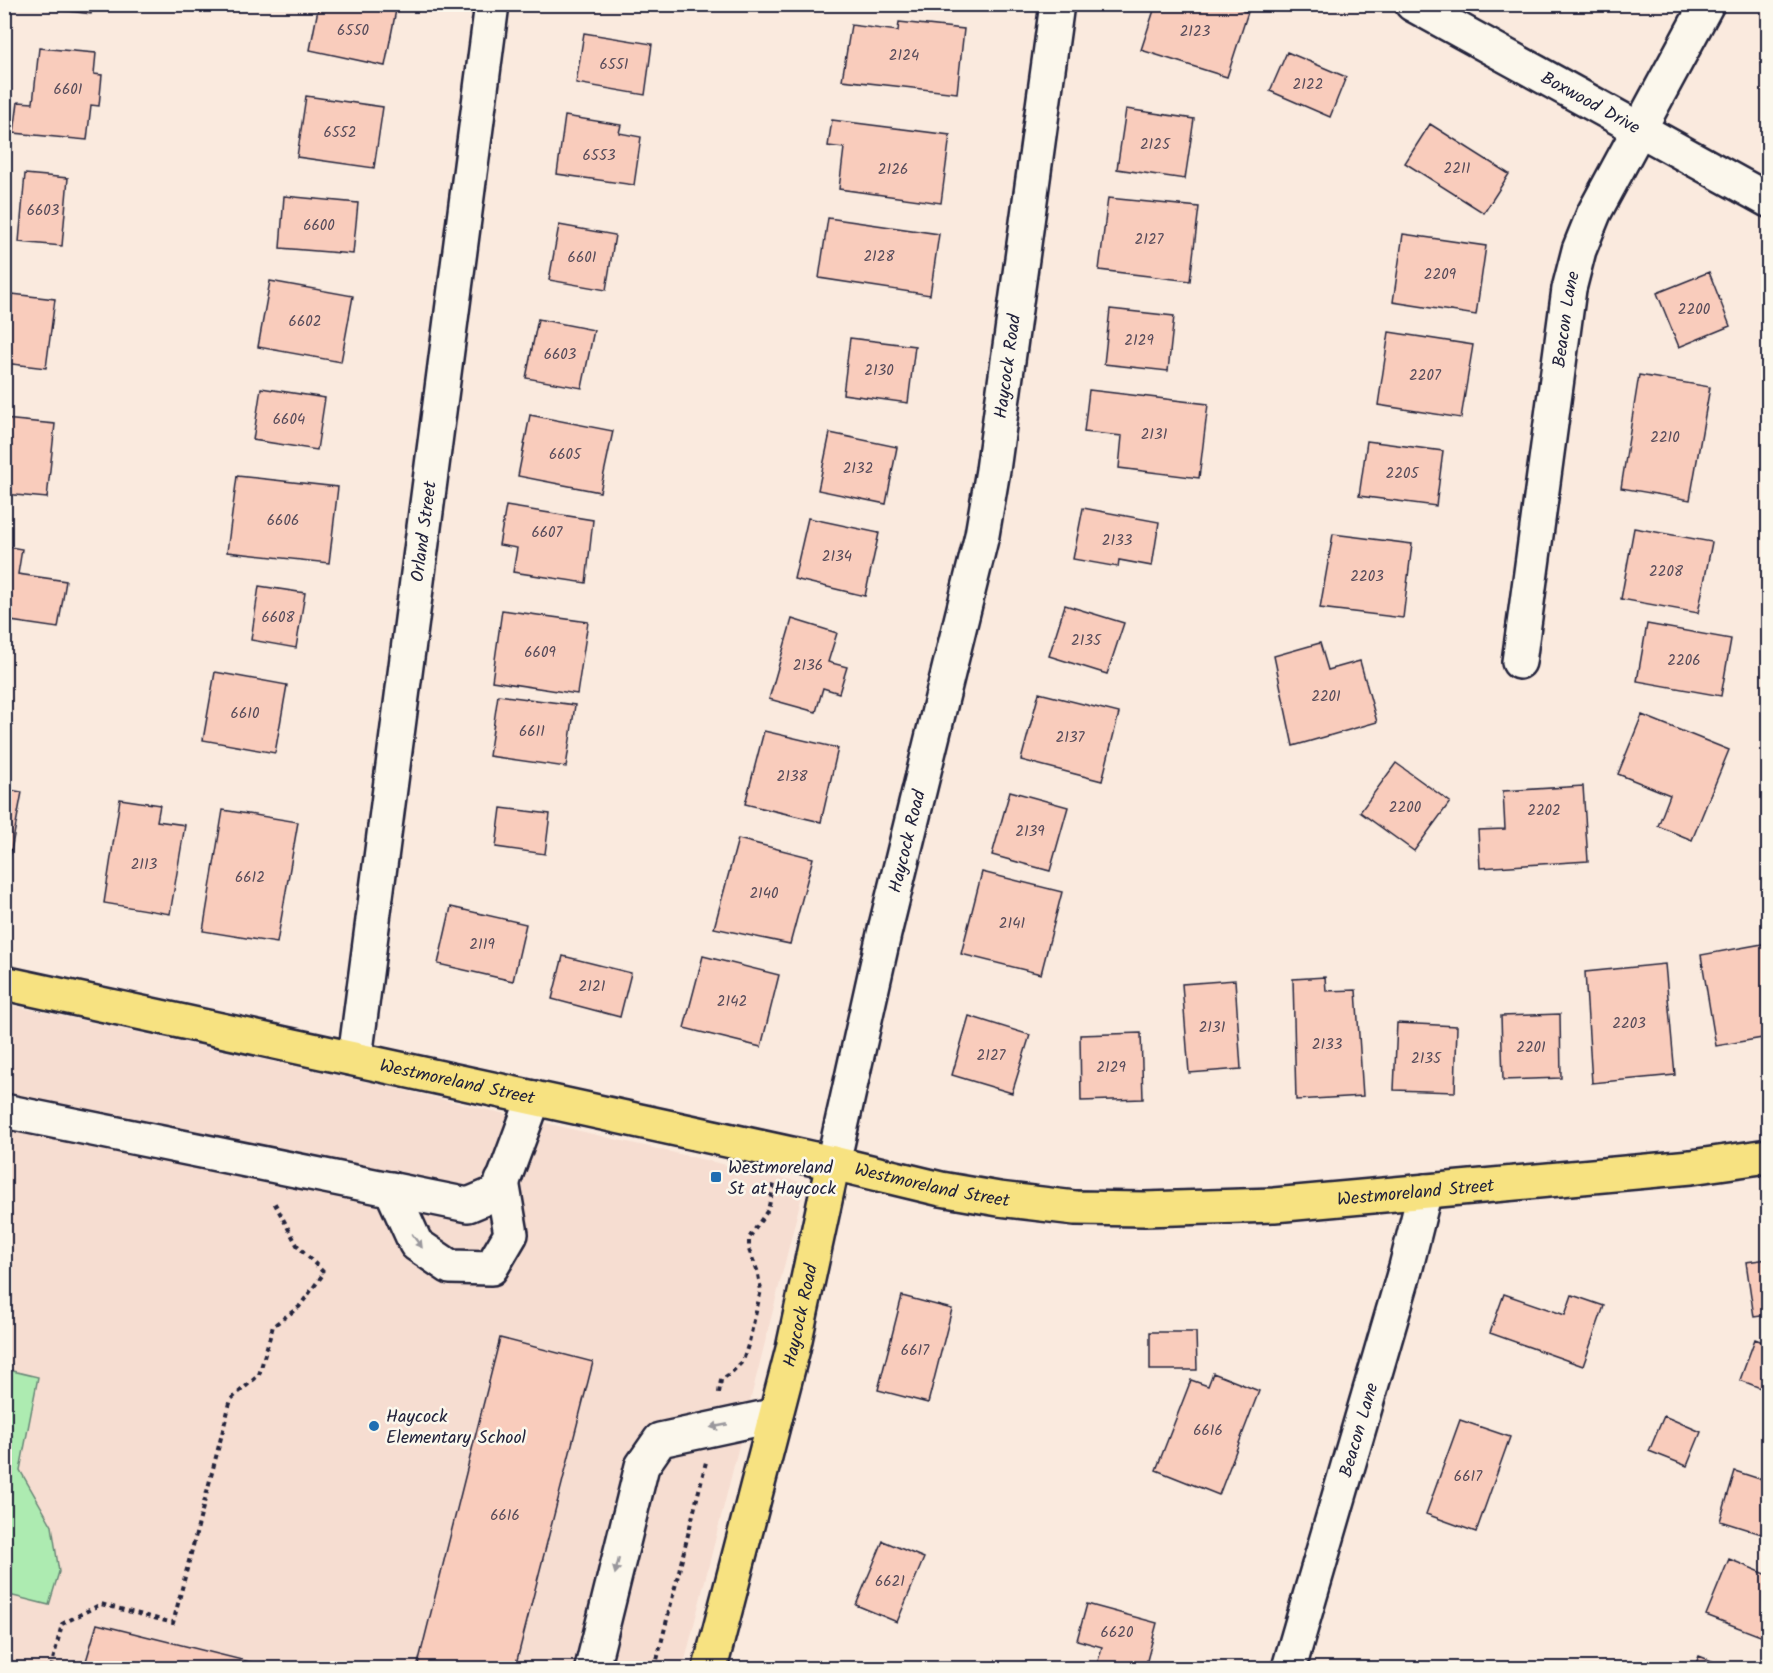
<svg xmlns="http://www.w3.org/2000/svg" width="1773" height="1673" viewBox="0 0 1773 1673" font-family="Kalam,sans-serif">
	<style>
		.built { fill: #f6ddd1 }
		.green { fill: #adebb1; stroke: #688676; stroke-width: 1.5 }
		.building { fill: #f9ccbc; stroke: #22223b; stroke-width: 1.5 }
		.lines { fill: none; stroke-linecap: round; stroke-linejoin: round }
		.minor-casing { stroke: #22223b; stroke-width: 38 }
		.major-casing { stroke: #22223b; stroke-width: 38 }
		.path { stroke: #22223b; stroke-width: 4; stroke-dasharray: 4.5 4.5; stroke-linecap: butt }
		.minor { stroke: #fbf7ec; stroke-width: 33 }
		.major { stroke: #f7e281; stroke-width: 33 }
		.oneway { fill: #99979c }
		.poi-dot { fill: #1f6fb2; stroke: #fbf7ec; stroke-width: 2 }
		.labels { text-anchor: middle; stroke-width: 5; stroke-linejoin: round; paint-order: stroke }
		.number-label { font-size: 15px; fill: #584c5b }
		.street-label { font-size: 18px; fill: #22223b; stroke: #fbf7ec }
		.poi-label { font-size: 18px; fill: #22223b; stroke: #fbf7ec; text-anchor: start }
	</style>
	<rect width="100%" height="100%" fill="#faeade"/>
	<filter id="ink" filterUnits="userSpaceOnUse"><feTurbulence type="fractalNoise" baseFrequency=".0167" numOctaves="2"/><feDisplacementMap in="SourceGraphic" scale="12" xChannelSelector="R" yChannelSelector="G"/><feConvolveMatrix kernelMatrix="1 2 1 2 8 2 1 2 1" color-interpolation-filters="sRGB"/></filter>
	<g filter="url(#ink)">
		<path class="built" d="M5,1004L372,1083L805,1183L683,1668H5Z"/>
		<path class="green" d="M4,1369L38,1377L20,1470L52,1526L59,1572L49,1605L5,1594Z"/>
		<path class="building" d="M46,4H92L91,14L46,8Z
			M319,4H369L396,10L385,66L310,50Z
			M1156,4H1226L1248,12L1227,77L1141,50Z
			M899,22L964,29L957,93L842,80L851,25L898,31Z
			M584,33L652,44L645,95L576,83Z
			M39,48L96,53L94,74L102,75L99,106L91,105L87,140L14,133L18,102L33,103Z
			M1287,52L1346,77L1330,117L1270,91Z
			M306,96L383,107L374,168L297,157Z
			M1126,109L1194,119L1185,179L1117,169Z
			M565,116L621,125L619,133L641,137L634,185L557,174Z
			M832,120L950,135L941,203L839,189L844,148L828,146Z
			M1430,124L1509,174L1484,213L1405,163Z
			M25,174L68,178L62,246L19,242Z
			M284,196L358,203L353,254L280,248Z
			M1108,198L1199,207L1190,281L1099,270Z
			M828,218L939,234L930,295L819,278Z
			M559,225L615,235L606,290L549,280Z
			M1403,234L1486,246L1476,315L1393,302Z
			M1709,272L1730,326L1679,347L1657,293Z
			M270,281L353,296L341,362L258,347Z
			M12,294L55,299L46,368L4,363Z
			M1110,309L1174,316L1168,371L1104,364Z
			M538,319L594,330L582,388L526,378Z
			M1389,332L1473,345L1461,418L1378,405Z
			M850,338L915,346L908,403L843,394Z
			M1639,375L1710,387L1690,500L1621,488Z
			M261,388L325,398L317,450L253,440Z
			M1089,390L1208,404L1199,478L1119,468L1122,436L1084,432Z
			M530,415L613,431L600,492L518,476Z
			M4,419L55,424L47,498L4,494Z
			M830,433L897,447L886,504L818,490Z
			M1367,441L1443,451L1436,506L1359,496Z
			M237,476L338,487L329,563L227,552Z
			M506,506L593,520L586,583L513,572L517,548L499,545Z
			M1083,508L1159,522L1152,566L1119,560L1118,567L1073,559Z
			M808,518L879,533L865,596L794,579Z
			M1634,528L1712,542L1698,613L1621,599Z
			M1333,534L1412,544L1403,618L1320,608Z
			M4,546L22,549L18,574L66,581L58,628L4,620Z
			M259,586L305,593L296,648L251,640Z
			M1065,605L1124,623L1107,674L1049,656Z
			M502,610L588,622L577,694L492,681Z
			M792,619L837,633L828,662L847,667L839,693L823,688L816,712L769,699Z
			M1647,624L1731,639L1721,696L1637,681Z
			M1320,643L1328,670L1360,661L1377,722L1293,746L1274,656Z
			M215,672L287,685L275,753L203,740Z
			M1039,693L1119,713L1102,781L1021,760Z
			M498,695L575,705L566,767L489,756Z
			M1642,715L1729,750L1692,840L1658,826L1670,795L1618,774Z
			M764,731L838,748L821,822L745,804Z
			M1396,763L1450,802L1414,851L1360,812Z
			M1583,786L1588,861L1480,868L1478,830L1505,829L1503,791Z
			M4,789L22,792L5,883H4Z
			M1010,791L1068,807L1050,871L992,855Z
			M120,799L160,805L157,821L185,825L170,914L104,903Z
			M501,808L550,814L545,854L496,847Z
			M223,810L298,822L277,943L203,931Z
			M738,839L813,858L790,944L714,928Z
			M982,872L1062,892L1041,974L961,954Z
			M451,907L526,924L513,981L438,964Z
			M1768,943V1037L1716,1046L1701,955Z
			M563,956L631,973L620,1017L552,999Z
			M703,956L779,975L761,1047L684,1028Z
			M1665,964L1675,1075L1592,1083L1585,972Z
			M1325,977L1326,991L1356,990L1363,1096L1296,1100L1293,979Z
			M1235,980L1241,1069L1189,1073L1182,984Z
			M1560,1014L1561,1078L1503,1080L1501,1016Z
			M969,1016L1030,1035L1012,1093L952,1075Z
			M1397,1023L1457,1026L1455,1092L1394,1090Z
			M1141,1033L1143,1099L1081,1101L1080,1035Z
			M1768,1259V1315L1754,1317L1746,1262Z
			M1504,1294L1565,1315L1572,1295L1604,1306L1583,1366L1490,1333Z
			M902,1296L952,1309L928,1403L878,1390Z
			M1150,1332H1196L1197,1370H1150Z
			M500,1338L593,1362L515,1668H417Z
			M1755,1339L1768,1344V1391L1740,1380Z
			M1213,1373L1259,1391L1219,1495L1156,1470L1191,1380L1208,1386Z
			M1664,1416L1701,1432L1687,1466L1649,1451Z
			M1460,1420L1510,1437L1476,1532L1426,1514Z
			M1735,1471L1766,1481L1768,1474V1536L1720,1521Z
			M883,1541L924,1558L897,1622L856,1605Z
			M1729,1559L1768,1575V1639L1706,1615Z
			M1087,1604L1157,1623L1145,1668H1096L1102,1647L1077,1640Z
			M97,1624L274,1668H84Z
			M1699,1656L1730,1668H1694Z"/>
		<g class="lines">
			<defs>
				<g id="minor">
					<path id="s1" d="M1412,4L1768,200"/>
					<path id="s2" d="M1519,662L1569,289L1579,250L1594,213L1707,4"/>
					<path id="s3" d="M355,1058L492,4"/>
					<path d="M4,1111L468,1205L499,1192L534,1098"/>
					<path id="s4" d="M833,1163L884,934L982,535L993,470L1057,4"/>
					<path d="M391,1189L416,1244L450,1267L491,1268L511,1234L502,1181"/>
					<path d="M592,1668L642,1466L660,1440L776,1415"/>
					<path id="s5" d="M1289,1668L1406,1267L1425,1191"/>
				</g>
				<g id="major">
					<path id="s6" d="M4,983L833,1163L941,1189L999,1199L1075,1208L1144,1209L1274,1205L1691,1167L1768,1156"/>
					<path id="s7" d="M710,1668L793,1349L833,1163"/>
				</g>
			</defs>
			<use href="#minor" class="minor-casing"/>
			<use href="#major" class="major-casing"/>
			<path class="path" d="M719,1393L721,1380L731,1373L743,1361L749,1342L761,1290L757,1270L749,1250V1238L768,1210L774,1184
				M51,1668L62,1624L101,1604L173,1623L231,1399L259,1375L273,1326L299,1307L324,1273L297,1245L273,1200
				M655,1668L706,1462"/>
			<use href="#minor" class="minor"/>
			<use href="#major" class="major"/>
		</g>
		<defs><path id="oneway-solid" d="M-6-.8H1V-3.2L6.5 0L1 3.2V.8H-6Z" transform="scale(1.5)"/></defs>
		<g class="oneway">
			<use href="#oneway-solid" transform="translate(417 1241) rotate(53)"/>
			<use href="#oneway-solid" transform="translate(719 1426) rotate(169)"/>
			<use href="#oneway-solid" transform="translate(617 1566) rotate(104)"/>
		</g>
	</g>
	<g class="poi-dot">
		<rect x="710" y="1171" width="12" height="12" rx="3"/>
		<circle cx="374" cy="1426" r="6"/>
	</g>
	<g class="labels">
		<g class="number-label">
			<text x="353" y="35">6550</text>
			<text x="1195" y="36">2123</text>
			<text x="904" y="60">2124</text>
			<text x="614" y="69">6551</text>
			<text x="1308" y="89">2122</text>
			<text x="68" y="94">6601</text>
			<text x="340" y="137">6552</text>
			<text x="1155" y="149">2125</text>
			<text x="599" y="160">6553</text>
			<text x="1457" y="173">2211</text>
			<text x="893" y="174">2126</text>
			<text x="43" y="215">6603</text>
			<text x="319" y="230">6600</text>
			<text x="1149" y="244">2127</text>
			<text x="879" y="261">2128</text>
			<text x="582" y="262">6601</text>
			<text x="1440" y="279">2209</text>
			<text x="1694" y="314">2200</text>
			<text x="305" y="326">6602</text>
			<text x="1139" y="345">2129</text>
			<text x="560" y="359">6603</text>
			<text x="879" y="375">2130</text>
			<text x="1425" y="380">2207</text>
			<text x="289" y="424">6604</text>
			<text x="1154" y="439">2131</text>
			<text x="1665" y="442">2210</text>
			<text x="565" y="459">6605</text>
			<text x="858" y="473">2132</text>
			<text x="1402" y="478">2205</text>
			<text x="283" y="525">6606</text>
			<text x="547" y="537">6607</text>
			<text x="1117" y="545">2133</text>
			<text x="837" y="561">2134</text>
			<text x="1666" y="576">2208</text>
			<text x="1367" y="581">2203</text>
			<text x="278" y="622">6608</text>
			<text x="1086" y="645">2135</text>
			<text x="540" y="657">6609</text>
			<text x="1684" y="665">2206</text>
			<text x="808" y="670">2136</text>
			<text x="1326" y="701">2201</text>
			<text x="245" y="718">6610</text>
			<text x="532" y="736">6611</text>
			<text x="1070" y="742">2137</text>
			<text x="792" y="781">2138</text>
			<text x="1405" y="812">2200</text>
			<text x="1544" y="815">2202</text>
			<text x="1030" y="836">2139</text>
			<text x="144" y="869">2113</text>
			<text x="250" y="882">6612</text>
			<text x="764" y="898">2140</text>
			<text x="1012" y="928">2141</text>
			<text x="482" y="949">2119</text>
			<text x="592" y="991">2121</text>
			<text x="732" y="1006">2142</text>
			<text x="1629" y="1028">2203</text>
			<text x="1212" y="1032">2131</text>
			<text x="1327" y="1049">2133</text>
			<text x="1531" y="1052">2201</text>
			<text x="991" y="1060">2127</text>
			<text x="1426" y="1063">2135</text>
			<text x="1111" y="1072">2129</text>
			<text x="915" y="1355">6617</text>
			<text x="1208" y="1435">6616</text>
			<text x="1468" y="1481">6617</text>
			<text x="505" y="1520">6616</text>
			<text x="890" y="1586">6621</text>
			<text x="1117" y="1637">6620</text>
		</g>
		<g class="street-label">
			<text dy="6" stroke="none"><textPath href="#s1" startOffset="204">Boxwood Drive</textPath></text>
			<text dy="6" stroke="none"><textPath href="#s2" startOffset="346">Beacon Lane</textPath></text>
			<text dy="6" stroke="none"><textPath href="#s4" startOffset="816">Haycock Road</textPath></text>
			<text dy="6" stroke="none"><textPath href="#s3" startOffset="531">Orland Street</textPath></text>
			<text dy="6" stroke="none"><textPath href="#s4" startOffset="330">Haycock Road</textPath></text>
			<text dy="6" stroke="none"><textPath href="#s6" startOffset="464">Westmoreland Street</textPath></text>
			<text dy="6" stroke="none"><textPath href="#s6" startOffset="950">Westmoreland Street</textPath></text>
			<text dy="6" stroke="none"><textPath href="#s6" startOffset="1436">Westmoreland Street</textPath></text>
			<text dy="6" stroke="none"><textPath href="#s7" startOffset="364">Haycock Road</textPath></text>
			<text dy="6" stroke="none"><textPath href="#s5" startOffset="248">Beacon Lane</textPath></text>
		</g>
		<g class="poi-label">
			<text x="728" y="1173">Westmoreland<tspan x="728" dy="21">St at Haycock</tspan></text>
			<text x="386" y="1422">Haycock<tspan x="386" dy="21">Elementary School</tspan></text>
		</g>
	</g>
	<rect width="1773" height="1673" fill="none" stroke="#fbf7ec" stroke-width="24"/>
	<rect x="12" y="12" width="1749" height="1649" fill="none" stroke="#22223b" stroke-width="2" filter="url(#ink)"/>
</svg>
